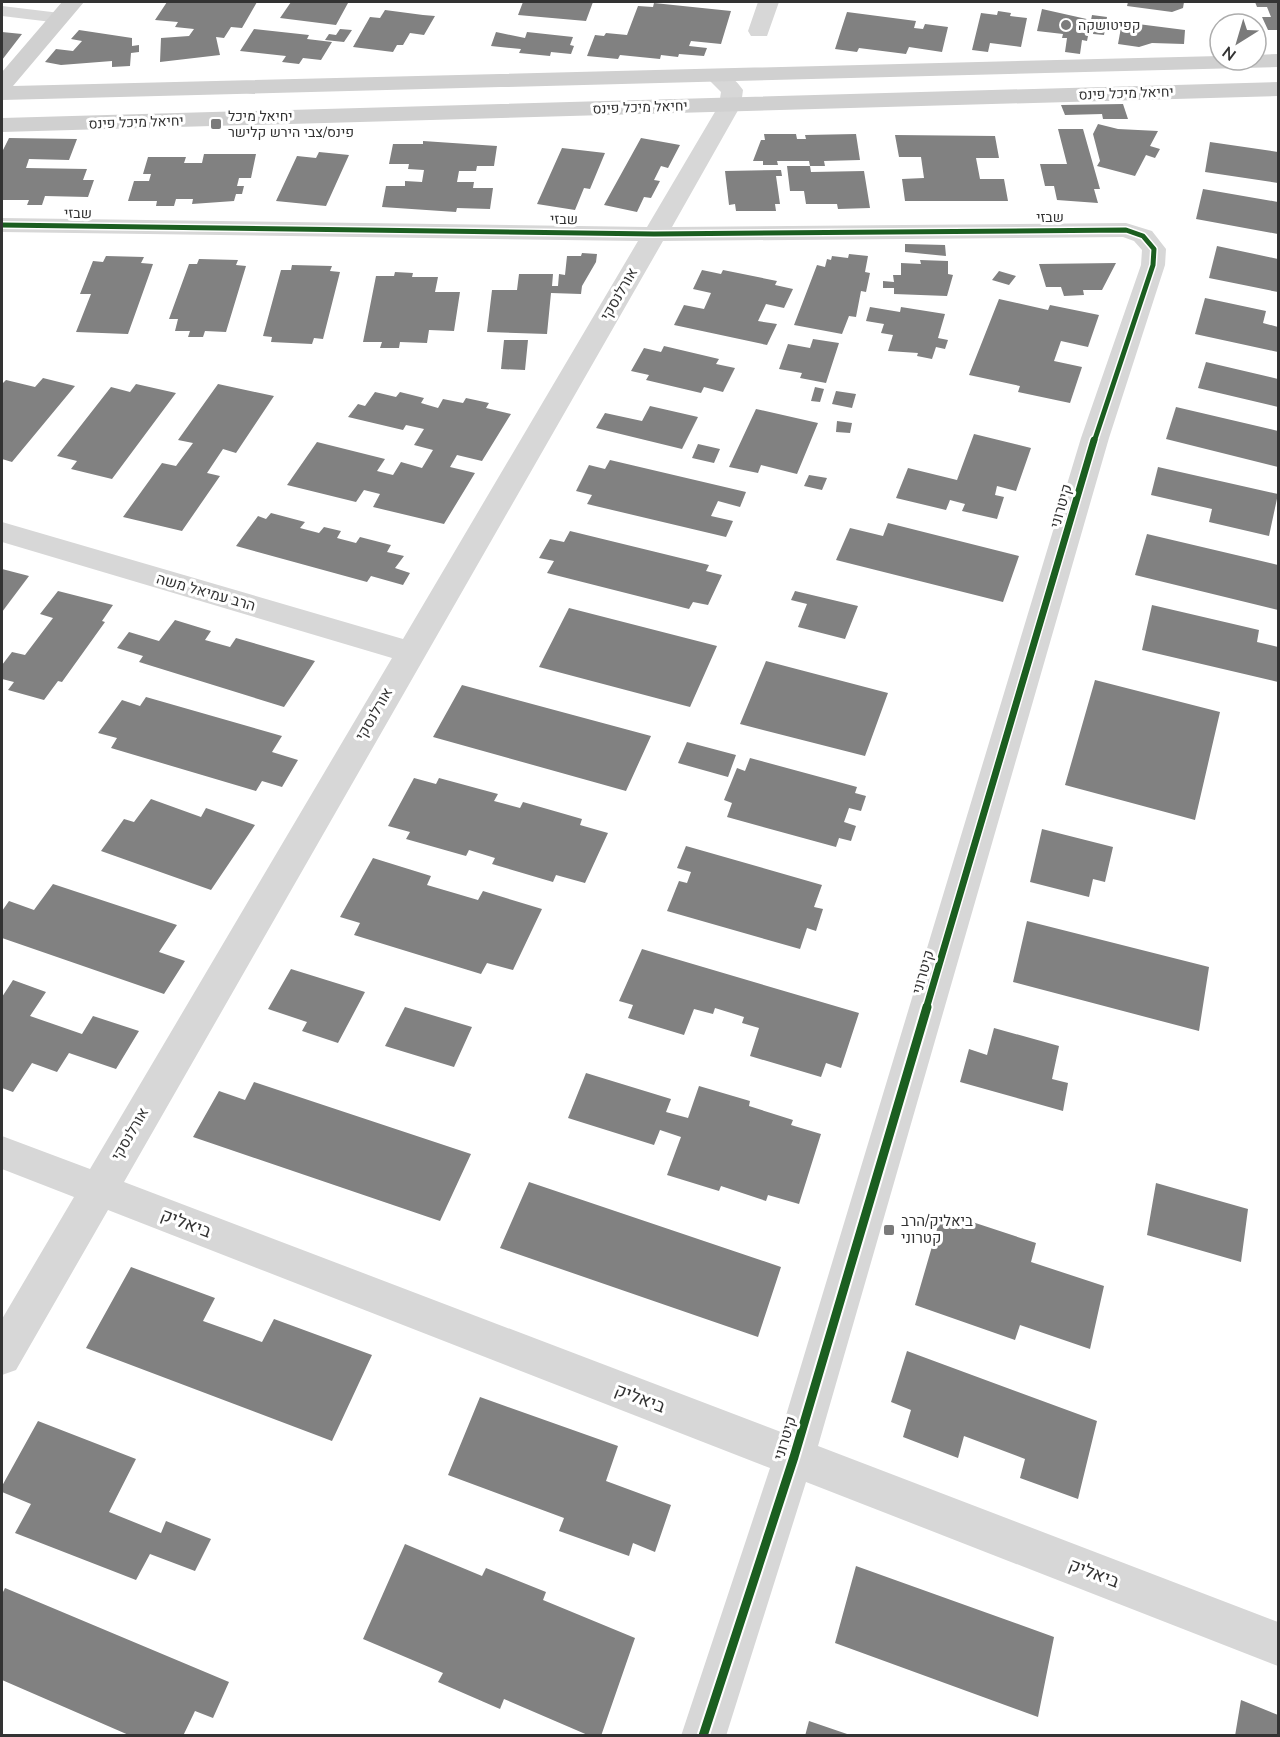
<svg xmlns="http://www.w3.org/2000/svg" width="1280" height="1737" viewBox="0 0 1280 1737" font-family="'Nunito Sans',Heebo,sans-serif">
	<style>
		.building { fill: #818181 }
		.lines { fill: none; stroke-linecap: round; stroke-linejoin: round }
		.lane { fill: #d7d7d7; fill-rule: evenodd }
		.street { fill: #d7d7d7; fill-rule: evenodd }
		.secondary { fill: #d0d0d0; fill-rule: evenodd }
		.cycleway-far2-casing { stroke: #fff; stroke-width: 8 }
		.cycleway-far1-casing { stroke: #fff; stroke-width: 10 }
		.cycleway-casing { stroke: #fff; stroke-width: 13 }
		.cycleway-far2 { stroke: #1b5e20; stroke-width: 5 }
		.cycleway-far1 { stroke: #1b5e20; stroke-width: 7 }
		.cycleway { stroke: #1b5e20; stroke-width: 9 }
		.poi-dot { fill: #7a7a7a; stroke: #fff; stroke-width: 2 }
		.labels { text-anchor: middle; stroke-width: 6; stroke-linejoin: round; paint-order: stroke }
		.far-poi-label { font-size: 14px; fill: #333; stroke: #fff; text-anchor: start }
		.far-street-label { font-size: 14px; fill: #333; stroke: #fff }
		.street-label { font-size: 15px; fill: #333; stroke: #fff }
		.poi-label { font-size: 15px; fill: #333; stroke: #fff; text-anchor: start }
		.near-street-label { font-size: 18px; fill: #333; stroke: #fff }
	</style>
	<rect width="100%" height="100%" fill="#fff"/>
	<path class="building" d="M167,2H257L242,28L231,27L224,38L216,37L220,55L160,62L161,38L189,36L194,29L175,27L178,22L155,20Z
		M291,2H331L348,3L336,25L280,18Z
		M523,2H593L586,21L518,15Z
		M1128,2H1184L1183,8L1172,12L1127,6Z
		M1255,2H1278V30H1268L1262,17H1271L1267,7H1257Z
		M654,3L731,11L721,44L691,41L689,46L707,48L704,56L679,54L678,57L661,55L660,59L620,55L618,59L587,56L595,35L604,36L606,33L627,35L638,6L653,7Z
		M1042,9L1091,20L1092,15L1107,17L1104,35L1093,34L1094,26H1090L1087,41L1082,40L1080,54L1065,52L1067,38H1062L1063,34L1037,31Z
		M385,10L423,15L435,16L424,35L410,33L403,45H397L393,52L353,47L370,17L380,18Z
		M998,11L1011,13L1010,16L1027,18L1021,47L990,43L988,52L972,50L981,13L997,15Z
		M847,12L916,21L914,28L923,29L925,24L948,27L942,52L909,47L906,54L859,48L857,52L835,49Z
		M1122,22L1185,30L1184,44L1152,43L1139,47L1118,44Z
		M254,29L309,35L307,39L332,42L321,60L303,58L299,64L282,62L286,56L240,51Z
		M340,29L352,30L344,42L325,40L329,34L336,35Z
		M79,30L132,38V46L139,45V52L131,53L130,66L112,67V61L61,65L45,62L56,49L73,51L82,41L71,39Z
		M2,32L22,34L2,60Z
		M496,32L525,38L527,32L573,37L570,45L574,46L571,54L551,52L550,56L519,53L521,49L491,46Z
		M1123,104L1128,119H1103L1102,114L1065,115L1061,105Z
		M1098,124L1118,129L1158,131L1150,146L1160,149L1155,158L1146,155L1135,176L1097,166L1100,161L1093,134Z
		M1058,129H1083L1100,189H1094L1098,203L1057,200L1054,186H1045L1040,164H1067Z
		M764,134H796L797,139H806L805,135L856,134L860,160L824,161L825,166H810L809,161H777L778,165H763V161H753L761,140H765Z
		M895,135L995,136L999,158H976L980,179H1004L1008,201H905L902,179L924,178L921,157H899Z
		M9,138L77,139L69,160L29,159L26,168L87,169L83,180H94L88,197L45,196L42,205H27L29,200H2V152Z
		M641,138L680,145L668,168L661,166L654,180L660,181L651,198L644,197L637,212L604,205Z
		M423,141L497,146L494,166H477L476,171H459L457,182H474L473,188H493L490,209L457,208L456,212L382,207L386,186H405V181L422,182L424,170L408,169L409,164H389L393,144H423Z
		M1210,142L1278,152V183L1205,172Z
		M562,148L605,153L590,189L584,188L575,210L537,204Z
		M319,152L349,155L326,206L276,201L297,156L316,158Z
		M204,154H256L251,178H239L237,186H244L242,194H236L234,201L192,204L193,199H176L174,206H156L157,201H128L134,181H149L151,174H143L148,157H186L184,163H202Z
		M787,166H810L811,172L864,171L870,208L838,209L837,204H806L804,191H790Z
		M781,170L782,176H776L780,204H775L776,211H736L735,204L729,205L725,171Z
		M1203,189L1278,202V234L1196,219Z
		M905,244L945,245L946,256L905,252Z
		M1217,246L1278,259V292L1209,278Z
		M582,253L597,254L596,262L582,286L581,294L551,293L547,334L487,332L492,290H517L519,274H553L552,286H558L559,274L565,275L567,256H581Z
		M849,254L868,256L865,272L870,273L866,292L861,291L856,317L849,316L842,334L794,325L817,265L825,267L827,259L831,260L832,256L848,258Z
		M106,256L144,257L141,263L153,264L128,334L76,332L91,294H80L93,261L103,262Z
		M199,259L238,260L236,265L246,266L226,332L205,331L203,337H188L190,331H175L178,319H169L189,264H197Z
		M920,260L948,261V274L953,275L947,296L894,294V288H883V281L894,282L893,275H901V263L921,264Z
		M1116,263L1102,290H1083L1084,295L1064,296L1061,287H1046L1039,264Z
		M292,265L332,266L330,271L340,272L323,339L314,338L312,344L271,342L272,337L263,336L281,270H291Z
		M702,270L721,274L723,270L777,281L775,285L793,289L784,308L766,304L758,321L777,324L767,345L674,325L684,305L704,309L711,293L693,289Z
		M999,271L1016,276L1009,285L992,280Z
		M395,272L413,273L412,277H438L435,292H460L454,331L429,330L427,343L400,342L399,348H380L382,342H363L376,276H394Z
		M1205,298L1266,311L1263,323L1278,327V352L1195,334Z
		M999,299L1048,310L1050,305L1099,315L1088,347L1061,341L1054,361L1082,367L1070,403L1018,392L1020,386L969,375Z
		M870,307L900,312L901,307L945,314L938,338L948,340L945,349L936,347L932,359L917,356L918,353L888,351L893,335L881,333L884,324L866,321Z
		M813,339L839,343L826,383L800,378L802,373L779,369L788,344L810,348Z
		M504,340H528L525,370L501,369Z
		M664,346L719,359L716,364L735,368L723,392L704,387L701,393L646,380L649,375L631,371L644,348L661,352Z
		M1206,362L1278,379V407L1198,388Z
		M43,378L75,386L12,462L2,459V384L6,380L35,387Z
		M136,384L176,393L112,479L71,469L77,461L57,456L111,387L130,392Z
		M218,384L274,396L236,453L223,449L207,473L220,476L182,531L123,517L162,463L176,466L193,443L178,440Z
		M815,387L824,389L820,402L811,401Z
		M836,391L856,394L852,408L832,404Z
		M375,392L396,397L400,392L424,398L421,403L438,408L443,399L463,403L466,398L489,403L486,408L511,414L482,461L457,455L450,467L475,473L444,524L373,507L380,494L364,490L356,502L287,485L317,442L385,459L377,471L393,475L401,462L422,468L433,450L414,445L424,429L406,425L403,430L348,417L358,404L365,406Z
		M650,406L698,417L682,449L596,428L605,413L642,421Z
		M1176,407L1278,431V467L1166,439Z
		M756,409L818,423L797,474L761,465L758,473L729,467Z
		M837,421L852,423L850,433L836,432Z
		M974,434L1031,448L1016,491L997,486L995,495L1004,497L997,519L962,511L965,504L950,500L946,510L896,498L908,468L957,480Z
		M698,444L720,449L714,463L692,458Z
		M610,460L746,492L740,507L718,501L711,516L733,521L726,537L587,504L592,495L576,491L589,465L605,469Z
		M1158,467L1278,494L1269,536L1209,522L1212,509L1151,495Z
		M809,475L827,478L822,490L804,486Z
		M271,513L305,522L300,528L319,533L324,527L341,531L337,538L356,543L360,537L391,545L387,552L404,556L395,568L410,573L403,585L371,576L367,582L236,546L258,516L266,519Z
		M888,523L1019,556L1003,602L836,560L850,528L883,536Z
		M570,531L709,565L706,571L722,575L708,605L693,602L689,609L547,573L554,561L539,558L550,539L564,542Z
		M1147,534L1278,565V610L1135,575Z
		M2,569L29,576L2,612Z
		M58,591L113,605L102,621L105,622L62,682L58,681L44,700L8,690L14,682L2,679V665L12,652L25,655L53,618L40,614Z
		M795,591L858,606L845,639L798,627L807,604L791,600Z
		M1152,605L1259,630L1257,642L1278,647V682L1142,650Z
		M569,608L717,646L690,707L539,667Z
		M175,620L211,631L205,640L230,647L236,638L315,661L284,707L139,662L143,656L117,648L129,632L159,641Z
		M766,661L888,693L865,756L740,724Z
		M1095,680L1220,712L1195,820L1065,785Z
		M462,685L651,736L626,791L433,737Z
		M146,697L282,736L272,752L298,760L282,787L262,781L256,791L111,748L117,738L98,733L122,700L140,706Z
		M687,742L736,755L728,777L678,763Z
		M750,758L857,787L855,793L866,796L861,811L849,808L844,822L856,826L851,841L839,838L836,847L727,817L732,803L724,800L737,768L745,771Z
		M414,778L436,784L439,778L498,794L494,801L520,808L523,802L582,819L580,825L608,833L585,883L556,875L553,882L492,864L495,858L469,850L466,856L406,839L410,832L388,826Z
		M151,799L201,817L206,808L255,825L211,890L101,851L124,819L134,822Z
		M1042,829L1113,847L1105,882L1093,879L1089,897L1030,882Z
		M686,846L822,885L814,907L823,909L816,931L807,928L800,949L667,911L679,881L687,883L691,872L677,868Z
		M373,858L431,876L427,885L478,900L483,891L542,909L513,970L487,963L481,974L354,935L360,923L340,917Z
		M53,884L177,925L159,952L185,961L164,994L2,938V911L9,901L34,910Z
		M1027,921L1209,967L1199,1031L1013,982Z
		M642,949L859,1013L841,1068L826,1063L821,1077L750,1056L759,1028L742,1023L744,1017L715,1008L713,1014L694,1009L684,1035L628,1018L633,1005L619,1001Z
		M291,969L365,992L338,1043L302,1031L307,1022L268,1009Z
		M13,980L46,992L30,1016L82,1034L93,1016L139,1031L116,1069L69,1053L57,1072L32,1063L13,1092L2,1088V997Z
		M405,1007L472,1027L454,1067L385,1046Z
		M994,1028L1059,1046L1052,1079L1068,1083L1063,1111L960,1082L969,1049L987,1055Z
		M586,1073L671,1099L666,1112L688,1118L699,1086L750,1101L749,1106L793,1120L791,1125L821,1134L799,1204L768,1195L766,1201L721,1186L719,1191L667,1175L681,1137L660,1130L654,1145L568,1118Z
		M254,1082L471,1154L440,1221L193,1137L219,1091L245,1100Z
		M529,1182L781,1267L758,1337L500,1248Z
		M1156,1183L1248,1209L1241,1262L1147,1235Z
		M942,1212L1036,1243L1031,1262L1104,1286L1090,1349L1020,1325L1015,1340L915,1305Z
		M131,1267L215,1298L203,1321L262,1342L274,1319L372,1355L332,1441L86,1348Z
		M907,1351L1097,1421L1078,1499L1020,1478L1025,1459L964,1436L958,1458L903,1437L911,1410L891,1402Z
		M480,1397L618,1446L606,1481L671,1505L655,1552L633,1543L629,1556L559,1531L564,1518L448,1475Z
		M38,1421L136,1459L109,1512L161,1533L166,1521L211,1539L195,1571L150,1554L136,1580L15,1533L31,1504L2,1492V1486Z
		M405,1544L482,1576L486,1568L546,1592L543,1600L635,1638L601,1736H590L504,1699L500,1709L438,1682L443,1673L363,1639Z
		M856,1566L1054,1637L1038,1717L835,1643Z
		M5,1588L229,1682L213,1718L195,1711L183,1736H131L2,1680V1594Z
		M1241,1700L1278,1715V1736H1235Z
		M809,1721L850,1735L849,1736H805Z"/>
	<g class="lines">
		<path class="lane" d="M2,6L60,13L68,18L60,23L2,16Z"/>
		<path class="street" d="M758,2H779L767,36H751L748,31Z
			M716,69C727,72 737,81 743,90L741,105L672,227L1126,223L1152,231L1166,249L1165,265L1109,438L818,1446L1278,1622V1666L806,1482L726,1736H681L770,1468L108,1210L16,1370L2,1375V1319L74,1197L2,1169V1136L90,1169L392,658L2,542V522L403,639L638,241L2,232V218L647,227L719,105L721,92L705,76L708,71ZM1123,237L1134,241L1142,250L1141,265L1081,438L781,1432L124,1182L663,241Z"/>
		<path class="secondary" d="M62,2H84L13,86L1220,56V60H1256V55L1278,54V67L2,100V72Z
			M1278,82V96L2,132V118Z"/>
		<defs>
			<path id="cycleway-far2" d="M2,225L654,234L1126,230L1143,236L1154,249L1153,265L1094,442"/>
			<path id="cycleway-far1" d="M926,1009L1094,440"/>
			<path id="cycleway" d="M703,1736L794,1457L927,1007"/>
		</defs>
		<use href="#cycleway-far2" class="cycleway-far2-casing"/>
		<use href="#cycleway-far1" class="cycleway-far1-casing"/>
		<use href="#cycleway" class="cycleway-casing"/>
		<use href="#cycleway-far2" class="cycleway-far2"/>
		<use href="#cycleway-far1" class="cycleway-far1"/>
		<use href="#cycleway" class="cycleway"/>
	</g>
	<g class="poi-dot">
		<circle cx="1066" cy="25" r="6"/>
		<rect x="210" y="118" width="12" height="12" rx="3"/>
		<rect x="883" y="1224" width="12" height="12" rx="3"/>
	</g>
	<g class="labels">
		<g class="far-poi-label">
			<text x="1078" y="30">קפיטושקה</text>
			<text x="228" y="121">יחיאל מיכל<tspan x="228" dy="16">פינס/צבי הירש קלישר</tspan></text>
		</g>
		<g class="far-street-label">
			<text transform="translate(1126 93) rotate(-2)" y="5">יחיאל מיכל פינס</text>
			<text transform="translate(640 107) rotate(-2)" y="5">יחיאל מיכל פינס</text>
			<text transform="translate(136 122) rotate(-2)" y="5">יחיאל מיכל פינס</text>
			<text transform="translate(78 213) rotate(1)" y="5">שבזי</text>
			<text x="1050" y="222">שבזי</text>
			<text transform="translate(564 219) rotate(1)" y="5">שבזי</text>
		</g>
		<g class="street-label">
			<text transform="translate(619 294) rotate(-60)" y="5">אורלנסקי</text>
			<text transform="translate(1061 506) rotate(-74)" y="5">קיטרוני</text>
			<text transform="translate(206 592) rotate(16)" y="5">הרב עמיאל משה</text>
			<text transform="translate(374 714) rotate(-60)" y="5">אורלנסקי</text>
			<text transform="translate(923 972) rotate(-74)" y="5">קיטרוני</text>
			<text transform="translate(130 1134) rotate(-60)" y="5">אורלנסקי</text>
			<text transform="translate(785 1438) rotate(-73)" y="5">קיטרוני</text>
		</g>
		<g class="poi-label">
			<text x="901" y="1226">ביאליק/הרב<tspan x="901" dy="17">קטרוני</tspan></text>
		</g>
		<g class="near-street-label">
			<text transform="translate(186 1223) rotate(21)" y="6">ביאליק</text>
			<text transform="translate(640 1398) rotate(21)" y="6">ביאליק</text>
			<text transform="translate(1094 1573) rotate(21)" y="6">ביאליק</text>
		</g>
	</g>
	<rect width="1280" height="1737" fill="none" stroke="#333333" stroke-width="6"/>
	<g transform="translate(1238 42) rotate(217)"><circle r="28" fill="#ffffff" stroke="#adadad" stroke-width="1.5"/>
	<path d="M0-4.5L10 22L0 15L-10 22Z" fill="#7a7a7a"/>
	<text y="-9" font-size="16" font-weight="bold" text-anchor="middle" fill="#333333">N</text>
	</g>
</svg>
